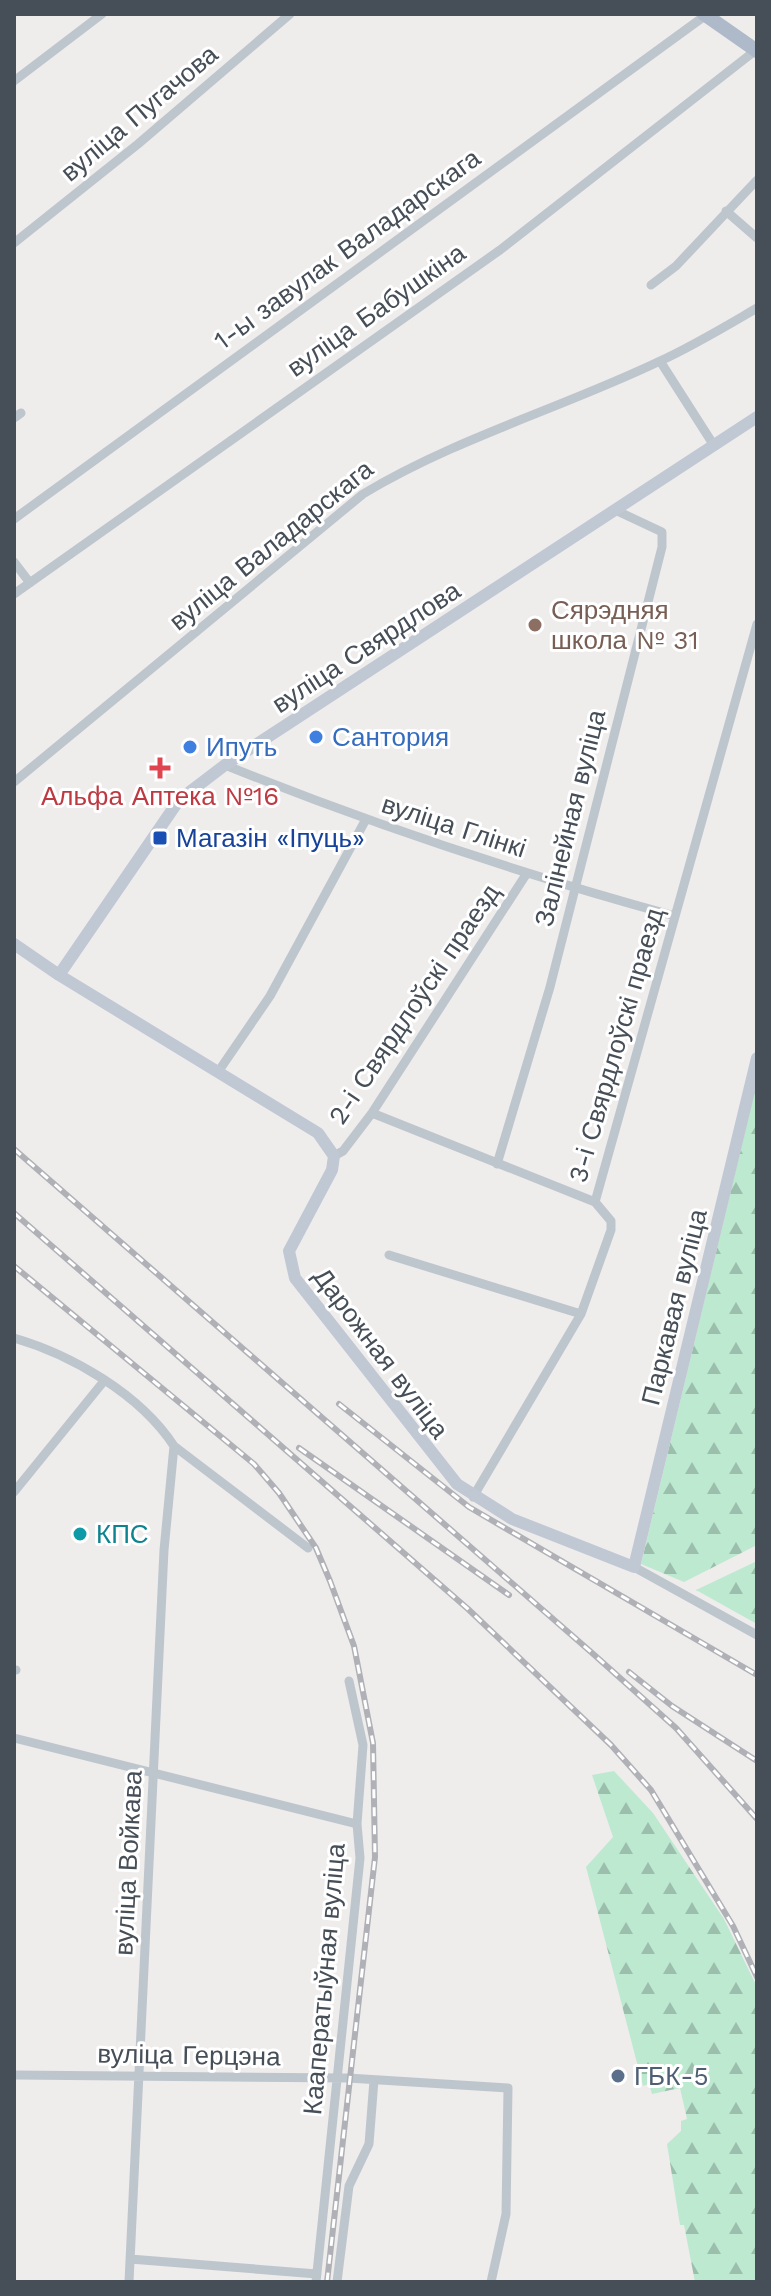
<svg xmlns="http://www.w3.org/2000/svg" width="771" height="2296" viewBox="0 0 771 2296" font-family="'Work Sans',sans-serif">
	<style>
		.forest { fill: url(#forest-firs) }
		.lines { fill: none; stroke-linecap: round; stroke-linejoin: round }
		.street { stroke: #bec6cd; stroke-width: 9 }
		.secondary { stroke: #c0c8d4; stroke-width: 12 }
		.primary { stroke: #aebac9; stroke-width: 14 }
		.rail-casing { stroke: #afb1b6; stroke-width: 6 }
		.rail { stroke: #fff; stroke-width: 3; stroke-dasharray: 9; stroke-linecap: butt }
		.education-dot { fill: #8d6e63; stroke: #fff; stroke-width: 3 }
		.shop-dot { fill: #3f7fe0; stroke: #fff; stroke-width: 3 }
		.health-dot { fill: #e0444e; stroke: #fff; stroke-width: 3 }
		.transit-dot { fill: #1a4fb4; stroke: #fff; stroke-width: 3 }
		.culture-dot { fill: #0f9aa8; stroke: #fff; stroke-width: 3 }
		.service-dot { fill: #5c6f8a; stroke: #fff; stroke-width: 3 }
		.labels { text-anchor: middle; stroke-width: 6; stroke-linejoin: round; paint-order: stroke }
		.street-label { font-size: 26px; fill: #464e57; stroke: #fff }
		.education-label { font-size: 26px; fill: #785e54; stroke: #fff; text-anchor: start }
		.shop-label { font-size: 26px; fill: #366cbe; stroke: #fff; text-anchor: start }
		.health-label { font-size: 26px; fill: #be3a42; stroke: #fff }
		.transit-label { font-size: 26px; fill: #164399; stroke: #fff; text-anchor: start }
		.culture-label { font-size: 26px; fill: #0d838f; stroke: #fff; text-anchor: start }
		.service-label { font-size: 26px; fill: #4e5e75; stroke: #fff; text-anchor: start }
	</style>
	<defs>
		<pattern id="forest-firs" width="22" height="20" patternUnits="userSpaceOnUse" patternTransform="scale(2)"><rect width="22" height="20" fill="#bde9d0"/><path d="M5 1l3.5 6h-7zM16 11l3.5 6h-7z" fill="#9bbfac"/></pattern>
	</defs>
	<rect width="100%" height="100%" fill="#efecec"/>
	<path class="forest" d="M757,1082V1545L684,1582L641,1564Z
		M757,1561V1624L696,1590Z
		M614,1771L653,1813L724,1919L757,1987V2282H695L684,2225H680L667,2144L681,2131V2121L687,2119L680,2088L652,2094L649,2084L643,2086L586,1867L613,1837L592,1775Z"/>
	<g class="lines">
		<path class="street" d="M14,81L102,14
			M726,211L757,238
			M14,243L138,144L290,14
			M651,285L676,266L757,180
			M660,361L713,444
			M14,418L21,413
			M14,519L706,15
			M14,562L30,583
			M14,594L500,250L756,50
			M225,765C372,824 521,874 675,916
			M14,782L363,494C456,438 562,408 660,361C693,346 726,326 757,308
			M218,1072L270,996L365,821
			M372,1113L595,1202
			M334,1156L343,1151L372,1113L527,873
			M497,1164L550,987L662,547V532L615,510
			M389,1255L581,1314
			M14,1338C72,1355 140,1394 174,1446L308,1548
			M14,1492L104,1381
			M473,1497L581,1314L611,1230V1221L595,1202L757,624
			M634,1567L757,1635
			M14,1670H16
			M14,1738L357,1824
			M14,2075L348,2078L508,2088L506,2214L491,2282
			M130,2259L317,2274
			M129,2282L164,1550L174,1446
			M316,2282L360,1858L357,1824L363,1745L349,1681
			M337,2282L349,2186L369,2144L374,2080"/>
		<path class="secondary" d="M14,944L59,975L318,1133L334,1156L332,1170L289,1251L295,1278L457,1484L512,1519L634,1567L757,1058
			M59,975L179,800L225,765L757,417"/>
		<path class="primary" d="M704,14L757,51"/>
		<defs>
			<path id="rail" d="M14,1149L591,1652L676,1728L757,1819
				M14,1213L468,1609L611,1745L651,1790L733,1926L757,1977
				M14,1266L254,1464L279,1493L316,1548L330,1581L354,1646L373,1743L375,1857L327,2282
				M339,1404L469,1507L757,1675
				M299,1448L509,1595
				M629,1672L672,1706L757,1761"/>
		</defs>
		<use href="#rail" class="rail-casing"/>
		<use href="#rail" class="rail"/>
	</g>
	<circle class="education-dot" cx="535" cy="625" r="8"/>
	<g class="shop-dot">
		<circle cx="316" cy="737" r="8"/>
		<circle cx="190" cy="747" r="8"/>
	</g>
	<path class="health-dot" d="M156 756h8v8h8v8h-8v8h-8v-8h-8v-8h8z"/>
	<rect class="transit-dot" x="152" y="830" width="16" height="16" rx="4"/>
	<circle class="culture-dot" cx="80" cy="1534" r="8"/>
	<circle class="service-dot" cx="618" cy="2076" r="8"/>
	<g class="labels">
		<g class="street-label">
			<text transform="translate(139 113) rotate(-40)" y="9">вуліца Пугачова</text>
			<text transform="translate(347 249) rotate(-36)" y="9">1-ы завулак Валадарскага</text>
			<text transform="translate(376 310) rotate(-35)" y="9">вуліца Бабушкіна</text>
			<text transform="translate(271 545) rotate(-39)" y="9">вуліца Валадарскага</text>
			<text transform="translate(366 647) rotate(-33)" y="9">вуліца Свярдлова</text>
			<text transform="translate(570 818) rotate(-76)" y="9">Залінейная вуліца</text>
			<text transform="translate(454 826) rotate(18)" y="9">вуліца Глінкі</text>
			<text transform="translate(414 1004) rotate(-56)" y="9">2-і Свярдлоўскі праезд</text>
			<text transform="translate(616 1045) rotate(-74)" y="9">3-і Свярдлоўскі праезд</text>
			<text transform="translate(674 1307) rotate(-76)" y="9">Паркавая вуліца</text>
			<text transform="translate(381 1353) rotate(53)" y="9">Дарожная вуліца</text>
			<text transform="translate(128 1863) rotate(-87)" y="9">вуліца Войкава</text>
			<text transform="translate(324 1979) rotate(-85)" y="9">Кааператыўная вуліца</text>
			<text transform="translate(189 2055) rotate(1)" y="9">вуліца Герцэна</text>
		</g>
		<g class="education-label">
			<text x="551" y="619">Сярэдняя<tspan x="551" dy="30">школа № 31</tspan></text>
		</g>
		<g class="shop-label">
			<text x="332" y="746">Сантория</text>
			<text x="206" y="756">Ипуть</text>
		</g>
		<g class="health-label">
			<text x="160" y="805">Альфа Аптека №16</text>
		</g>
		<g class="transit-label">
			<text x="176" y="847">Магазін «Іпуць»</text>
		</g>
		<g class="culture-label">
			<text x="96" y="1543">КПС</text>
		</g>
		<g class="service-label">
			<text x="634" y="2085">ГБК-5</text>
		</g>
	</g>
	<rect width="771" height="2296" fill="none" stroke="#464e57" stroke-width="32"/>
</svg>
